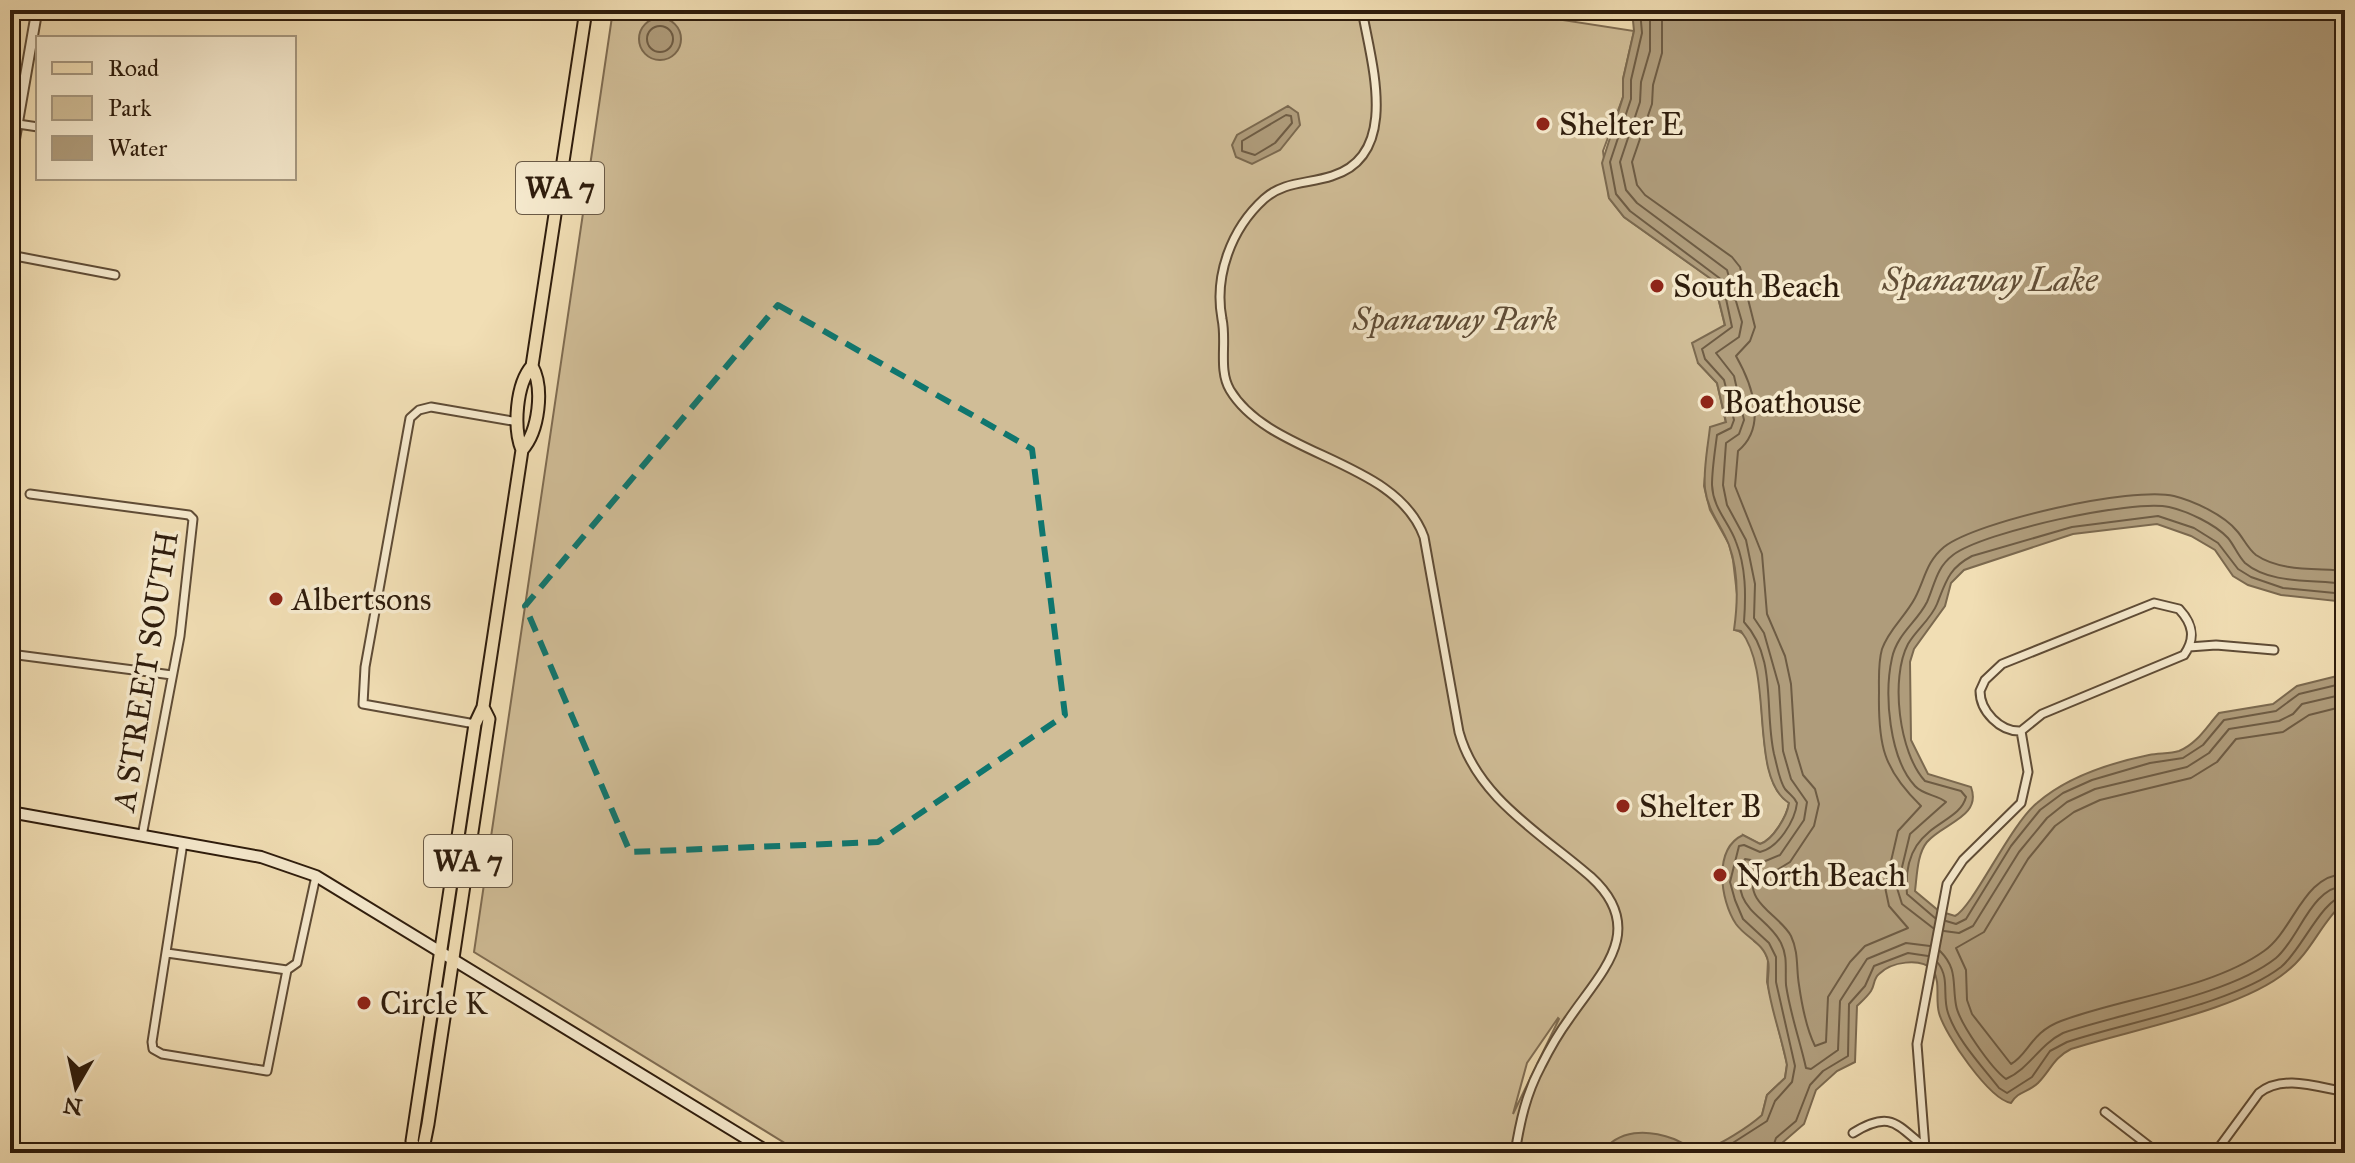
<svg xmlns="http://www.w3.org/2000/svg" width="2355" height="1163" viewBox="0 0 2355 1163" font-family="'IM FELL Great Primer',serif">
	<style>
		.green { fill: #d0bd97; stroke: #7f6c52; stroke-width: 2; fill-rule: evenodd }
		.water { fill: #af9c7b; stroke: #7b694f; stroke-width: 2 }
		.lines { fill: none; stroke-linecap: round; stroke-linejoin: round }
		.shore { stroke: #6e5c44; stroke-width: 2 }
		.minor-casing { stroke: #5f4c36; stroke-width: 11 }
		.tertiary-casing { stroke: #5f4c36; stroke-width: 13 }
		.secondary-casing { stroke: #2e1c0c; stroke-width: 14 }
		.primary-casing { stroke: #2e1c0c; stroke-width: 15 }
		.minor { stroke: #f6eace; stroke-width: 7 }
		.tertiary { stroke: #f6eace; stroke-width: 9 }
		.secondary { stroke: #f6eace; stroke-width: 10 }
		.primary { stroke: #f1deb4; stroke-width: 11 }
		.marked { fill: none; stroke: #0f766e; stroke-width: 6; stroke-dasharray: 16 10; stroke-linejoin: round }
		.poi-dot { fill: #8f2418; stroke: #f6eace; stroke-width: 3 }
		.labels { text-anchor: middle; stroke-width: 7; stroke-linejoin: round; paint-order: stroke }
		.shield { fill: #f6eace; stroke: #6a5a46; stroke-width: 2 }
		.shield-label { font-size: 30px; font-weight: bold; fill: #2e1c0c }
		.poi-label { font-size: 32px; fill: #2e1c0c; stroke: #f6eace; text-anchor: start }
		.park-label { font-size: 32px; font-style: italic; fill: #5f4c36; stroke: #f6eace }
		.street-label { font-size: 32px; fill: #2e1c0c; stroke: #f6eace }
		.water-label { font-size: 34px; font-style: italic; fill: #624f38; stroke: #f6eace }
	</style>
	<rect width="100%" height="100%" fill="#f1deb4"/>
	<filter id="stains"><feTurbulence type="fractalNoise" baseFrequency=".0025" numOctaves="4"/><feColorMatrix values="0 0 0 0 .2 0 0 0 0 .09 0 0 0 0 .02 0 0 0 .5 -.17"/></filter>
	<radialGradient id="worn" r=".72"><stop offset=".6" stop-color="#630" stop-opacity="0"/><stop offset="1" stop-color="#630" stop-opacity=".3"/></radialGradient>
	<path class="green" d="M613,10H1499L1634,31L1623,79V97L1603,151L1609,198L1624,217L1714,281L1725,326L1698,363L1717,383L1726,423L1708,446L1704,486L1710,510L1729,544L1733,560L1738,603L1735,630C1778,639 1745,776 1789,803C1787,816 1773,840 1760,844L1743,835L1754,941L1764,949L1768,960L1767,982L1787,1064L1785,1078L1767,1095L1762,1115L1782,1143L1819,1153H801L474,952ZM1558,1018L1559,1019L1513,1114L1527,1063Z"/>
	<path class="water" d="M1632,10H2345V602L2281,595L2248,585L2233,576L2215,550L2191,536L2157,524L2073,534L1964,570L1951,583L1945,606L1914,649L1910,662L1911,740L1928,774L1971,787C1982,817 1943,823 1927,842C1917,854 1917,876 1915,891L1939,911L1955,916C1973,907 2010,825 2037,803C2068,776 2110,763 2149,755C2159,753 2170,754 2179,751C2197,744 2207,726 2219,713L2273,704L2297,686L2345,674V901C2321,922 2312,952 2286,972C2240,1010 2130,1030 2071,1049C2053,1058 2051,1070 2038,1083C2029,1092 2018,1091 2011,1103C1989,1099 1945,1035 1939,1013C1935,998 1941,983 1933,970C1920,957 1891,962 1879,974C1873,979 1875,985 1871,991C1867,997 1861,1002 1857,1006L1855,1062L1837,1071L1816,1090L1804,1124L1782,1143L1778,1153H1601C1619,1129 1647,1129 1674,1139C1683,1143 1693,1150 1703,1149C1717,1148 1751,1125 1762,1115L1767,1095L1785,1078L1787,1065C1782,1038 1772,1013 1768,986C1767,977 1770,969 1768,961C1764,943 1746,938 1736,924C1720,900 1713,849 1743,835L1760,844C1773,840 1787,816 1789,803C1748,777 1775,675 1741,631L1734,630C1738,602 1739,572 1729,545C1721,524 1708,512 1705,489C1703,470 1708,446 1710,427L1726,422L1717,383L1698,363L1692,343L1725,325L1714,281L1624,217L1609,198L1602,163L1623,97V79L1634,31Z
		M639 39a21 21 0 1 1 42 0a21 21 0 1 1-42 0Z
		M1288,106L1298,113L1300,125L1280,150L1252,164L1236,157L1232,145L1237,135Z"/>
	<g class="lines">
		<path class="shore" d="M1640,10L1642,33L1631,80V99L1610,162L1616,194L1630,211L1722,280L1732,327L1702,349L1705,359L1724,380L1734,420L1731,428L1717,435C1715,451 1712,469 1712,485C1713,509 1729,522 1736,542C1746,567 1746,595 1744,622C1777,658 1764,709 1774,754C1777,765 1779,780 1785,789C1790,795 1794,796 1797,803C1795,821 1778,848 1760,852L1744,845L1739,846L1730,882L1735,900L1743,919L1769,943L1776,957V982L1795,1066L1792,1082L1775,1101L1767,1121L1717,1153
			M1650,10V51L1641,82L1640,102L1620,162L1626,190L1637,203L1727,270L1742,322L1739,337L1716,353L1734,376L1744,420L1739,434L1726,443L1723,485L1727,505L1746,540L1755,584L1754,618L1764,633L1779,686L1783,751L1791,779L1807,802L1804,820L1780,855L1763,862L1745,859C1726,910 1766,913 1781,943C1788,957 1785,970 1786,985C1790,1013 1800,1041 1806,1068L1811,1069L1838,1050L1840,1001L1867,959L1906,943L1930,946
			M1662,10V53L1653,85L1652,104L1632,162L1637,185L1645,195L1732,257L1740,267L1755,327L1750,341L1736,356C1753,386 1767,427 1738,451L1735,486L1762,554L1767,614L1785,656L1791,684L1795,748L1803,775L1815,789L1819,804L1814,826L1790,862L1777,870L1755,874C1743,902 1781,916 1791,936C1799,953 1796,968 1799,985C1802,1006 1806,1028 1815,1046L1826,1042L1828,997L1850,962L1865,946L1908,928L1889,906L1885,887L1898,831L1921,806C1883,769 1878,745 1879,692C1879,678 1878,663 1882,649C1889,629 1905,617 1915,598C1925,579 1926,562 1944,547C1977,521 2133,486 2174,496C2194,501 2224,515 2237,531C2244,539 2248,549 2256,555C2281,572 2317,568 2345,571
			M647 39a13 13 0 1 1 26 0a13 13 0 1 1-26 0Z
			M1286,115L1291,116L1292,123L1275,143L1255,155L1242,151V141Z
			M2345,706L2309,715L2283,732L2236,739L2217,762L2191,778L2100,800L2074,812L2055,826L2028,859L1984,932L1956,948L1966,970L1967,1000L1972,1014L2011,1064C2028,1055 2031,1032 2061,1021C2122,998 2211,989 2264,951C2294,930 2303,875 2345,874
			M1935,918L1907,894C1901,822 1958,828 1966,797L1961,791L1925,781C1899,753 1890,678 1908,644C1916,630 1931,619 1937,604C1946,581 1949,568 1972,556L2072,527L2158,516L2194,528L2218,543L2238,569L2251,577L2283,588L2345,594
			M1946,921L1956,924L1966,919L2011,846L2040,810L2063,793L2092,780L2150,763L2183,758L2203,745L2224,720L2276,711L2299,694L2345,683
			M1933,928L1902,904L1897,888L1910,834L1946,802C1938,795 1923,795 1915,786C1889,758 1884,694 1892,658C1897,634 1917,622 1927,602C1935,584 1936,568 1953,555C1983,532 2132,499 2169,507C2187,511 2215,524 2228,538C2234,545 2238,556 2245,563C2271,585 2314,579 2345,584
			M1944,931L1959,933L1973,926L2019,852L2047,818L2067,802L2095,789L2187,767L2209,753L2229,729L2279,721L2293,714L2302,704L2345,694
			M1940,951C1958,969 1952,983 1956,1005C1959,1023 1992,1069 2006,1079C2030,1068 2039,1045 2063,1033C2121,1013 2230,995 2276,958C2299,939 2311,887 2345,886
			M1938,963C1950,979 1942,995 1948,1013C1957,1040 1981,1065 1999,1088L2007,1093L2032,1077L2050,1051L2067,1042C2127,1022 2233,1004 2281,967C2302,950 2322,898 2345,896
			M1771,1153L1776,1138L1796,1121L1810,1085L1823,1071L1848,1056L1849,1004L1865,986L1874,966L1908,953L1928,956"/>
		<defs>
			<path id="minor" d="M134,10L162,14
				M1362,10C1371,62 1401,155 1332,176C1308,184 1284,181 1264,199C1231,229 1214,276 1222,319C1227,342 1218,370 1230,390C1270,457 1396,459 1424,537L1459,732C1477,798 1542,834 1591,877C1649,930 1600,973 1569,1019C1558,1034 1549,1050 1541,1066C1526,1094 1520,1122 1515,1153
				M18,124L38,127
				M10,255L115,275
				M30,494L189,515L193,519L180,636L142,836
				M2154,603L2179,609C2193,624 2196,638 2184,655L2042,714L2021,731C2000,732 1980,711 1980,691L1985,680L2002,664Z
				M2189,647L2216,645L2274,650
				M10,654L172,675
				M475,724L363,704L365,667L410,418L419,410L431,407L518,422
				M183,843L152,1042L153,1049L162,1054L267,1071L287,970L297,963L316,876
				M167,953L287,970
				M2343,1000L2345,1001
				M2105,1112L2158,1153
				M1853,1133C1894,1108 1897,1127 1932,1153
				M1925,1148L1917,1044L1947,884L1963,860L2021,803L2028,772L2021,731
				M2215,1153L2259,1093C2283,1074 2317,1087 2345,1092"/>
			<path id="tertiary" d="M10,165L37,10"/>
			<path id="secondary" d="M10,812L261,857L316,876L770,1153"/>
			<path id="primary" d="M522,450C539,431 544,388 532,366
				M416,1153L412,1141L475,724L483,707L522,450C513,428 516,384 532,366L586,10
				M417,1153L424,1144L428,1124L489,719L483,707"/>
		</defs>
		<use href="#minor" class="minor-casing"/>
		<use href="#tertiary" class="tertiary-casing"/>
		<use href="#secondary" class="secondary-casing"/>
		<use href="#primary" class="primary-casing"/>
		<use href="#minor" class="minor"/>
		<use href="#tertiary" class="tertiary"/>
		<use href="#secondary" class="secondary"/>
		<use href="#primary" class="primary"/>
	</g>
	<path class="marked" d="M778,305L1032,449L1065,715L878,842L630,852L525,606Z"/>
	<g class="poi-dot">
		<circle cx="1543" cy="124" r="8"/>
		<circle cx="1657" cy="286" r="8"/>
		<circle cx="1707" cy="402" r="8"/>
		<circle cx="276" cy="599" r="8"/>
		<circle cx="1623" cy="806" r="8"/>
		<circle cx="1720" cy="875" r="8"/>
		<circle cx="364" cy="1003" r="8"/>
	</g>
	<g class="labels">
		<g class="shield">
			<rect x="516" y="162" width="88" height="52" rx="6"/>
			<rect x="424" y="835" width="88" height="52" rx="6"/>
		</g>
		<g class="shield-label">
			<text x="560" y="198">WA 7</text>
			<text x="468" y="871">WA 7</text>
		</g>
		<g class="poi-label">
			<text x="1559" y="135">Shelter E</text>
			<text x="1673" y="297">South Beach</text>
			<text x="1723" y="413">Boathouse</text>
			<text x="292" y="610">Albertsons</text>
			<text x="1639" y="817">Shelter B</text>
			<text x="1736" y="886">North Beach</text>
			<text x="380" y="1014">Circle K</text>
		</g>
		<g class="park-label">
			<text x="1455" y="330">Spanaway Park</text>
		</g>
		<g class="street-label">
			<text transform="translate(145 671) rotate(-81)" y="11">A STREET SOUTH</text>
		</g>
		<g class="water-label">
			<text x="1990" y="291">Spanaway Lake</text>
		</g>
	</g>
	<rect width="2355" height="1163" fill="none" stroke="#f1deb4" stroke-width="40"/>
	<rect x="12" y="12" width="2331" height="1139" fill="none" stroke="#2e1c0c" stroke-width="4"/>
	<rect x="20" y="20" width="2315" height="1123" fill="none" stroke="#2e1c0c" stroke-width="2"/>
	<rect x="36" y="36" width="260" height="144" fill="#f6eace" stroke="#a69880" stroke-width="2"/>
	<rect x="52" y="62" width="40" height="12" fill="#f1deb4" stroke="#a69880" stroke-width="2"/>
	<text x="108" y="76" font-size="24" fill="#2e1c0c">Road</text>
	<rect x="52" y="96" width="40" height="24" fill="#d0bd97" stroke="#a69880" stroke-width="2"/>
	<text x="108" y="116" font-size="24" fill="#2e1c0c">Park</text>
	<rect x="52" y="136" width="40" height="24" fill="#af9c7b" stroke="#a69880" stroke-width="2"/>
	<text x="108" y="156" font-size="24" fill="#2e1c0c">Water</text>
	<g transform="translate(76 1087) rotate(189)" stroke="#f6eace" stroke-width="6" paint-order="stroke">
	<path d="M0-6L14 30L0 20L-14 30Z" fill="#2e1c0c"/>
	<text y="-12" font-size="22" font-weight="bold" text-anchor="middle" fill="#2e1c0c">N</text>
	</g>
	<rect width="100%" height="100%" filter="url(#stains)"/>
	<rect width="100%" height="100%" fill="url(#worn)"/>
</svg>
